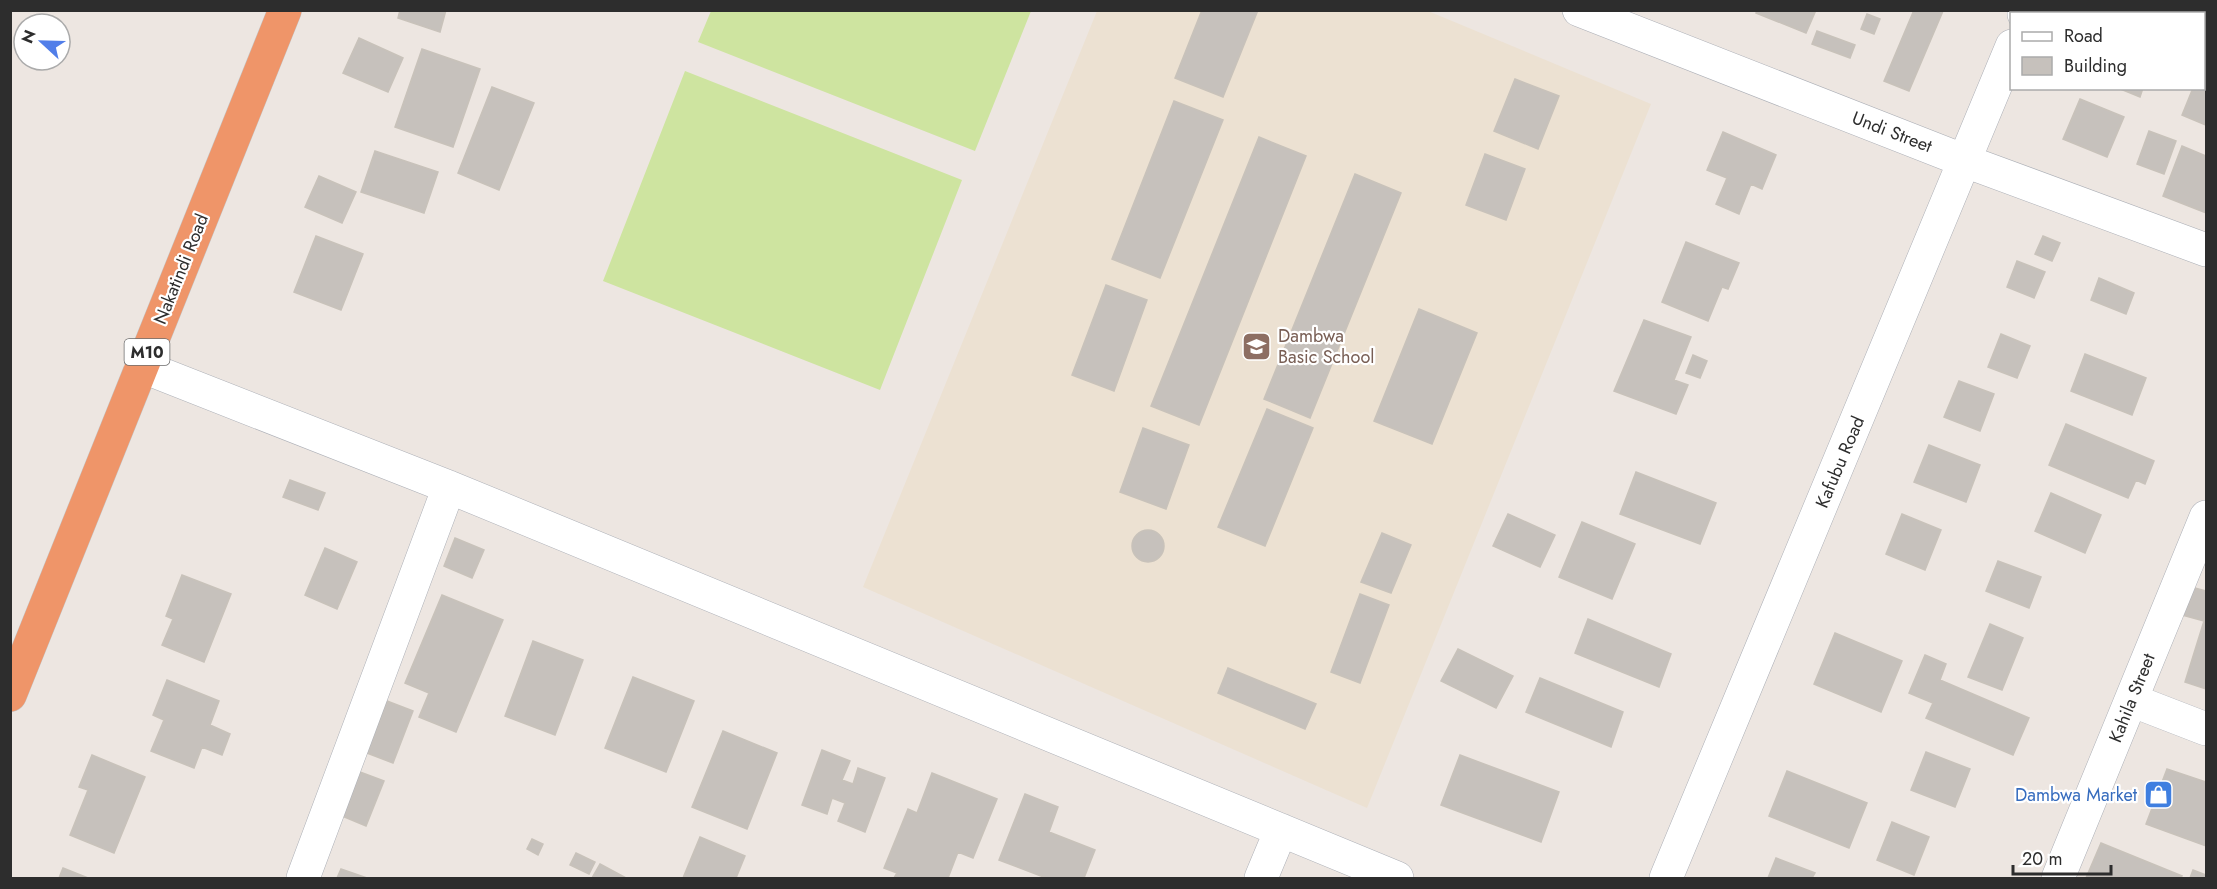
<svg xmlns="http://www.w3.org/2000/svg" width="2217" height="889" viewBox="0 0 2217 889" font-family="Jost,sans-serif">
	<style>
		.education { fill: #ece1d2 }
		.pitch { fill: #cee4a0 }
		.building { fill: #c6c1bc; stroke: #c8c2ba; stroke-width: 1.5 }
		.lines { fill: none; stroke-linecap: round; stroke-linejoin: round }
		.minor-casing { stroke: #adb0b7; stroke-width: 34 }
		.highway-casing { stroke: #c4c4c4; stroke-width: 34 }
		.minor { stroke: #fff; stroke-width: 33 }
		.highway { stroke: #ef9569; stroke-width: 33 }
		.labels { text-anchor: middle; stroke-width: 4.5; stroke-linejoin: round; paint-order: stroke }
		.shield { fill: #fff; stroke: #6c6c6c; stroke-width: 1.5 }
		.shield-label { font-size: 16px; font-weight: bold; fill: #2d2d2d }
		.street-label { font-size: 18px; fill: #2d2d2d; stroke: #fff }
		.education-label { font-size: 18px; fill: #785e54; stroke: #fff; text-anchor: start }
		.shop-label { font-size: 18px; fill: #366cbe; stroke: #fff; text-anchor: end }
	</style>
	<rect width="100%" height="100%" fill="#ede6e1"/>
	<path class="education" d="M1097,11H1428L1651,104L1367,808L863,587Z"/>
	<path class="pitch" d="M711,11V10L1031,11L975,151L698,42Z
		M685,71L962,180L880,390L603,281Z"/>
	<path class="building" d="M400,10H446L440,32L398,18Z
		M1202,10H1258L1223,97L1175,78Z
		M1757,10H1816L1806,33L1756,13Z
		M1914,10L1943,11L1909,91L1884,81Z
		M2142,10H2168L2167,14H2150Z
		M1867,14L1880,19L1874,34L1861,29Z
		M1817,31L1855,45L1850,58L1812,44Z
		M359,38L403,58L388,92L343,73Z
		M422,49L480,69L453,147L395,127Z
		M2204,74L2206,75V125L2182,115L2193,88H2204Z
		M1515,79L1559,96L1538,149L1494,131Z
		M492,87L534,103L499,190L458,173Z
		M2118,88H2143L2140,97Z
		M2080,99L2124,117L2107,157L2063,139Z
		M1174,101L1223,120L1160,278L1112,259Z
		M2149,131L2176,141L2164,174L2137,164Z
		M1723,132L1776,155L1762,189L1751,184L1739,214L1716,204L1727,178L1707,170Z
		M1259,137L1306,156L1199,425L1151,406Z
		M2182,146L2206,156V213L2163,196Z
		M375,151L438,172L424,213L361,192Z
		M1485,154L1525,169L1506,220L1466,205Z
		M1355,174L1401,193L1310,418L1264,399Z
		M319,176L356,192L342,223L305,207Z
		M316,236L363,254L341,310L294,292Z
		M2043,236L2060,243L2052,261L2035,254Z
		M1686,242L1739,263L1728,289L1722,287L1708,321L1662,302Z
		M2017,261L2045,272L2034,298L2007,287Z
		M2099,278L2134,293L2126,314L2091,300Z
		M1106,285L1147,300L1114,391L1072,375Z
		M1419,309L1477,333L1432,444L1374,421Z
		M1644,320L1691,337L1674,380L1688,385L1676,414L1614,391Z
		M2001,334L2030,346L2017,378L1988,367Z
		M2085,354L2146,378L2132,415L2071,391Z
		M1693,355L1707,361L1700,378L1686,373Z
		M1959,381L1994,394L1980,431L1944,417Z
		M1267,409L1313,428L1265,546L1218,527Z
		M2066,424L2154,461L2145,484L2136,480L2128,498L2049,465Z
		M1143,428L1189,445L1166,509L1120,492Z
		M1929,445L1980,465L1966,502L1914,482Z
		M1636,472L1716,503L1700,544L1620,514Z
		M290,480L325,493L318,510L283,497Z
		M2051,493L2101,515L2085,553L2035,531Z
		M1508,514L1555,535L1540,567L1493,546Z
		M1902,514L1941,530L1925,570L1886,554Z
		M1582,522L1635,544L1612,599L1559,577Z
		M1132 546a16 16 0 1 1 32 0a16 16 0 1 1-32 0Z
		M1382,533L1411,545L1391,593L1361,582Z
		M455,538L484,550L472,578L444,566Z
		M325,548L357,562L337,609L305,595Z
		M1998,561L2041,577L2029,608L1986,591Z
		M182,575L231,594L204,662L162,645L173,619L166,616Z
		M2191,587L2206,591V589V689L2185,682L2204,621L2182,615Z
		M1360,594L1389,605L1360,683L1331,672Z
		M442,595L503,620L456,732L419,717L429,693L405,683Z
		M1588,619L1671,654L1659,687L1575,653Z
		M1990,624L2023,638L2002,690L1968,677Z
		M1835,633L1902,661L1881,712L1814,684Z
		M533,641L583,660L555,735L505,716Z
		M1458,649L1513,676L1496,708L1441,681Z
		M1925,655L1946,664L1940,680L2029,718L2013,755L1926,718L1933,703L1909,693Z
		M1228,668L1316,704L1305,729L1218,693Z
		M633,677L694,701L666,772L605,748Z
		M1540,678L1623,712L1611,747L1526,712Z
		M167,680L219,701L210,725L230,734L222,755L202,747L194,768L151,751L164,720L153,715Z
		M387,701L413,711L393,763L367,753Z
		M723,731L777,753L747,829L692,807Z
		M822,750L850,761L842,780L853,784L858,768L885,778L865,832L838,821L845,803L832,798L827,814L802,805Z
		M1926,752L1970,769L1955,807L1911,790Z
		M92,755L145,777L114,853L70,835L88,790L79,787Z
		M1460,755L1559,792L1541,842L1441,805Z
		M352,769L384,781L366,826L335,813Z
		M2167,769L2206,782V846L2146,824Z
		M1787,771L1867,803L1849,848L1769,816Z
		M932,773L997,799L973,858L958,852L948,878H894L897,873L884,868L908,809L917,813Z
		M1025,794L1058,807L1049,832L1095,850L1084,878H1046L999,860Z
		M1892,822L1929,837L1914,875L1877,860Z
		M700,837L745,856L736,878H683Z
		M532,839L543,844L538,855L527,849Z
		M2101,843L2182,876L2181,878H2086Z
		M576,853L595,862L589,874L570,865Z
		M1776,858L1815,873L1812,878H1768Z
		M600,864L626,878H592Z
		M63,868L88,878H59Z
		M341,869L367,878H337Z
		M2193,870L2206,875V878H2190Z"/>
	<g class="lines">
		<defs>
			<path id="minor" d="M1579,10L1965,161L2206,250
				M2024,14L2026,10
				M141,366L449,487L1397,878
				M2131,700L2206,729
				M303,878L449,487
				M1261,878L1281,830
				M1666,878L2012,46
				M2058,878L2206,517"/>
			<path id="highway" d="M10,695L285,10"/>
		</defs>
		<use href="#minor" class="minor-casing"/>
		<use href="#highway" class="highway-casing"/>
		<use href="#minor" class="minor"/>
		<use href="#highway" class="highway"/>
	</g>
	<defs>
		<symbol id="school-square" viewBox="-11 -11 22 22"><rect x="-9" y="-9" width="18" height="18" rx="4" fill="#8d6e63" stroke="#fff"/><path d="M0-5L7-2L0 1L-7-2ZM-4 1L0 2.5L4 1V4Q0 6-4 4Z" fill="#fff"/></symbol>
		<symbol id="shop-square" viewBox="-11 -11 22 22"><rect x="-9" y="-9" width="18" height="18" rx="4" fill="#3f7fe0" stroke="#fff"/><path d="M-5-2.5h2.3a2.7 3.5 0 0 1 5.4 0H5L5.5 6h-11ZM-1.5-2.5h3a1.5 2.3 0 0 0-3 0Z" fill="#fff"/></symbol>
	</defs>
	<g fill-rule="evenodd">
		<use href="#school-square" x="1240" y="330" width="33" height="33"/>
		<use href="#shop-square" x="2142" y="778" width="33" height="33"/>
	</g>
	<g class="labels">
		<rect class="shield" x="124.5" y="339" width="45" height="26" rx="4.5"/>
		<g class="shield-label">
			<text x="147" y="358">M10</text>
		</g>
		<g class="street-label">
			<text transform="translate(1892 132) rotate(21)" y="6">Undi Street</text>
			<text transform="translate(181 269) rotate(-68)" y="6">Nakatindi Road</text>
			<text transform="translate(1840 462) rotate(-67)" y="6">Kafubu Road</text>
			<text transform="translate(2132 698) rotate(-68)" y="6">Kahila Street</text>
		</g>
		<g class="education-label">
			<text x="1278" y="342">Dambwa<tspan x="1278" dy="21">Basic School</tspan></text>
		</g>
		<g class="shop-label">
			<text x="2137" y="801">Dambwa Market</text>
		</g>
	</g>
	<rect width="2217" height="889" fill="none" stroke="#2d2d2d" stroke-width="24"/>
	<rect x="2010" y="12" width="195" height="78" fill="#ffffff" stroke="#ababab" stroke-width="1.5"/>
	<rect x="2022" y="32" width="30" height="9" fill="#ffffff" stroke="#ababab" stroke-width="1.5"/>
	<text x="2064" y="42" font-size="18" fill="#2d2d2d">Road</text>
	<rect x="2022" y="57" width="30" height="18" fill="#c6c1bc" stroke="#ababab" stroke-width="1.5"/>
	<text x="2064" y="72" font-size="18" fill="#2d2d2d">Building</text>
	<g transform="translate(42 42) rotate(292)"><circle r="28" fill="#ffffff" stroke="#ababab" stroke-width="1.5"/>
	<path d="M0-4.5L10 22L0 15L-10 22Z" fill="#517ee9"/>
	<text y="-9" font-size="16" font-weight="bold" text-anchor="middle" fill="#2d2d2d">N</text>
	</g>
	<path d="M2013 865v9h98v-9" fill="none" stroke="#2d2d2d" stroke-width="3"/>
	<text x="2022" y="865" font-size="18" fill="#2d2d2d" stroke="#ffffff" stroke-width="4.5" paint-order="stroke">20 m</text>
</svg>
